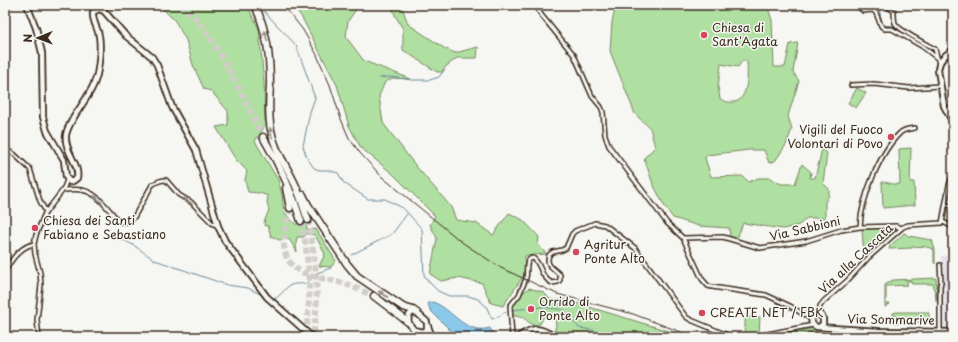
<svg xmlns="http://www.w3.org/2000/svg" width="958" height="342" viewBox="0 0 958 342" font-family="'Playpen Sans',sans-serif">
	<style>
		.built { fill: #e7e1ed }
		.green { fill: #afe0a1; stroke: #758560; fill-rule: evenodd }
		.water { fill: #8bc9eb; stroke: #6b8999 }
		.lines { fill: none; stroke-linecap: round; stroke-linejoin: round }
		.stream { stroke: #6b8999; stroke-width: 1 }
		.highway-tunnel { stroke: #d1cdc8; stroke-width: 6; stroke-dasharray: 6 3; stroke-linecap: butt }
		.street-casing { stroke: #3b2a1e; stroke-width: 6 }
		.secondary-casing { stroke: #3b2a1e; stroke-width: 8 }
		.highway-casing { stroke: #3b2a1e; stroke-width: 9 }
		.street { stroke: #f6f6f2; stroke-width: 3 }
		.secondary { stroke: #f6f6f2; stroke-width: 4.5 }
		.highway { stroke: #f6f6f2; stroke-width: 6 }
		.rail { stroke: #3b2a1e; stroke-width: 1 }
		.oneway { fill: #989088 }
		.poi-dot { fill: #d1495b; stroke: #f6f6f2; stroke-width: 1.5 }
		.labels { text-anchor: middle; stroke-width: 3; stroke-linejoin: round; paint-order: stroke }
		.poi-label { font-size: 12px; fill: #3b2a1e; stroke: #f6f6f2; text-anchor: start }
		.street-label { font-size: 12px; fill: #3b2a1e; stroke: #f6f6f2 }
	</style>
	<rect width="100%" height="100%" fill="#f6f6f2"/>
	<filter id="ink" filterUnits="userSpaceOnUse"><feTurbulence type="fractalNoise" baseFrequency=".025" numOctaves="2"/><feDisplacementMap in="SourceGraphic" scale="8" xChannelSelector="R" yChannelSelector="G"/><feConvolveMatrix kernelMatrix="1 2 1 2 8 2 1 2 1" color-interpolation-filters="sRGB"/></filter>
	<g filter="url(#ink)">
		<path class="built" d="M953,255V330L944,328L942,324V283L941,256Z"/>
		<path class="green" d="M159,5H247L259,29L264,84L265,126L255,141L278,180L282,194L284,212L295,224L306,223L307,230L316,229L336,261L331,267L319,266L325,254L315,235L306,234L304,237H297L296,243L297,252L289,239L279,240L271,236L268,226H265L264,222L269,210L267,203L268,196L260,193L248,192L245,180L247,171L236,160L216,127L228,125V111L211,91L204,89L193,65L186,40L175,21Z
			M291,5H359L348,21L346,37L364,61L411,79L393,78L385,82L379,96L383,123L415,165L451,207L456,220L476,223L493,235L509,213L523,220L539,237L538,244L546,254L525,256L524,275L503,306L491,303L482,283L458,278L441,281L430,274L437,238L430,225L435,216L393,174L361,148L349,126L337,85L301,16Z
			M391,5H400L402,7L408,24L444,48L455,53L478,47L477,58H457L444,68L442,72H437L403,50V29L395,15Z
			M616,5H767L772,20L774,67H785L790,44L798,43L793,72L799,81L788,116L792,129L786,145L775,161L769,163L764,150H749L707,155L705,158L711,177L742,176L749,182L758,178H770L781,184H795L802,164L811,172L810,178H815L822,149L827,153L823,183L829,189V195L825,202V218H807L799,225L783,229L743,223L737,239L730,237L729,228L699,226L673,218L665,207L653,184L644,158L655,147L650,128L635,114L610,51L612,22ZM745,60L747,63C748,74 748,102 733,102C729,103 724,101 720,99L718,87L721,64L738,67L742,61Z
			M857,88L866,93L856,108L848,103Z
			M911,148L910,182H914L915,205L883,208L882,182C889,182 892,185 900,184L899,149Z
			M894,228L896,231L893,234L864,257L862,229Z
			M905,233L908,236L932,240L935,250V264L934,263V250C929,246 919,246 912,247V248L889,249C890,243 899,240 903,234Z
			M936,278L937,301H936L935,290H934L933,284H912L911,281H907V285L886,286V304H890L885,307V285L893,280Z
			M529,288L543,292L551,300H566L672,332L680,337H553L556,325L555,317L544,316L540,324L532,325L524,318L511,315V306L521,294Z
			M897,312H928L930,319L928,322H898L899,324L892,321L898,320V316L893,315V313Z
			M745,317H760L759,333L745,334Z
			M807,329H825L793,337H763Z"/>
		<path class="water" d="M433,302C453,309 464,335 490,328L493,333L490,337H459L455,335L430,310L428,303Z"/>
		<g class="lines">
			<path class="stream" d="M258,5L296,45L315,98L310,112L303,146L307,158L314,168L319,170H328L338,173L344,183L368,199H385L403,208L422,229L424,275L429,282L438,291L449,296H468L478,299L486,306L492,319C499,317 502,313 508,311
				M878,5L883,25L893,26L909,36
				M927,46L934,52
				M379,78L389,77L413,80H430L439,77L445,69
				M109,235C113,237 116,237 120,239C133,243 144,253 155,260L227,285L248,288L262,295
				M351,255L392,234L407,214
				M274,299C281,296 283,290 289,286C301,280 306,290 314,274L331,268
				M511,310L542,307L564,310L579,328L593,330L604,337"/>
			<path class="highway-tunnel" d="M180,5L195,18L204,29L212,40L241,92L263,137
				M290,208C289,219 284,230 284,241C283,278 321,276 346,284C355,288 365,292 374,296
				M308,220C316,263 320,293 313,337
				M301,221C310,263 312,295 305,337"/>
			<defs>
				<path id="street" d="M535,5L542,16L574,55L592,96L601,107L603,112L605,135L609,146L667,223L683,238L702,279L708,286L712,287L766,295L790,306L811,319
					M857,5L863,11L873,10L876,13L881,26L885,29H892L923,47L937,58
					M885,5L894,11C894,15 894,20 895,23C898,30 928,45 935,49L939,64
					M851,85L874,84L909,88L940,86
					M946,110L953,106
					M5,149L14,154L30,169L40,201L46,212
					M63,190C69,190 76,189 82,190C99,193 108,210 120,222H128L134,217L152,185C156,182 161,180 166,180L179,195L191,202L212,223L218,226
					M945,205L953,206
					M943,222L953,227
					M860,227C861,199 880,152 900,133C904,129 910,129 915,128
					M683,238L723,237L760,248L806,241L841,230L860,227L896,226L901,228
					M940,265L941,282L940,286V337
					M5,271C11,260 21,246 34,244
					M526,278C528,271 524,259 533,258C542,264 539,276 552,283L558,282L560,280V275C554,268 545,266 549,255L553,252L562,250L566,248L572,234L575,231L595,223L605,225L635,248L686,317L691,320L732,337
					M819,314L820,306L824,301L847,281L868,258L903,227L908,225L942,223L949,185L953,175
					M39,337L37,320L41,285L40,273L35,254L34,244L36,235L45,213L63,190L67,180
					M512,337L510,306L519,295L525,281
					M752,337L813,325
					M878,337V331"/>
				<path id="secondary" d="M27,5L36,28L42,53L43,117L47,131L64,160L66,177L70,182L73,181L77,178C80,164 64,152 66,135C69,118 90,98 95,81C99,71 101,46 99,36C98,27 92,22 93,12L99,9
					M99,9L104,11L126,36L152,57L157,65L172,107L196,150L218,226L225,241L267,297L312,337
					M953,50C945,55 939,60 938,70L944,106L953,123
					M413,312L417,313L427,322V329L424,332L414,330L408,322L409,315Z
					M428,326L432,337
					M819,327L823,324V318L821,315H815C809,319 811,325 817,327L878,331L953,332
					M414,330L418,337
					M518,337C535,326 539,327 556,337"/>
				<path id="highway" d="M255,5C267,32 270,55 270,85C269,100 268,115 271,130C274,149 285,163 293,180C300,193 303,207 308,220
					M263,137C279,164 292,191 301,221
					M286,188L290,208
					M303,195L308,205L347,264L357,276L403,307L413,310L417,313
					M374,296L408,322"/>
			</defs>
			<use href="#street" class="street-casing"/>
			<use href="#secondary" class="secondary-casing"/>
			<use href="#highway" class="highway-casing"/>
			<use href="#street" class="street"/>
			<use href="#secondary" class="secondary"/>
			<use href="#highway" class="highway"/>
			<path class="rail" d="M283,5L303,30L316,53L330,85L341,119L349,138L360,153L382,177L463,243L501,268L557,294L633,314L681,332L688,337"/>
		</g>
		<defs><path id="oneway-solid" d="M-6-.8H1V-3.2L6.5 0L1 3.2V.8H-6Z"/></defs>
		<g class="oneway">
			<use href="#oneway-solid" transform="translate(266 36) rotate(-105)"/>
			<use href="#oneway-solid" transform="translate(271 133) rotate(-101)"/>
			<use href="#oneway-solid" transform="translate(98 199) rotate(-139)"/>
			<use href="#oneway-solid" transform="translate(188 201) rotate(-147)"/>
			<use href="#oneway-solid" transform="translate(383 294) rotate(-147)"/>
		</g>
	</g>
	<g class="poi-dot">
		<circle cx="704" cy="35" r="4"/>
		<circle cx="891" cy="137" r="4"/>
		<circle cx="35" cy="228" r="4"/>
		<circle cx="576" cy="252" r="4"/>
		<circle cx="531" cy="309" r="4"/>
		<circle cx="702" cy="313" r="4"/>
	</g>
	<g class="labels">
		<g class="poi-label">
			<text x="712" y="32">Chiesa di<tspan x="712" dy="14">Sant'Agata</tspan></text>
			<text x="883" y="134" text-anchor="end">Vigili del Fuoco<tspan x="883" dy="14">Volontari di Povo</tspan></text>
			<text x="43" y="225">Chiesa dei Santi<tspan x="43" dy="14">Fabiano e Sebastiano</tspan></text>
			<text x="584" y="249">Agritur<tspan x="584" dy="14">Ponte Alto</tspan></text>
			<text x="539" y="306">Orrido di<tspan x="539" dy="14">Ponte Alto</tspan></text>
			<text x="710" y="317">CREATE NET / FBK</text>
		</g>
		<g class="street-label">
			<text transform="translate(805 229) rotate(-13)" y="4">Via Sabbioni</text>
			<text transform="translate(856 259) rotate(-43)" y="4">Via alla Cascata</text>
			<text transform="translate(891 320) rotate(1)" y="4">Via Sommarive</text>
		</g>
	</g>
	<rect width="958" height="342" fill="none" stroke="#f6f6f2" stroke-width="20"/>
	<rect x="10" y="10" width="938" height="322" fill="none" stroke="#3b2a1e" stroke-width="1.5" filter="url(#ink)"/>
	<g transform="translate(38 38) rotate(269)" stroke="#f6f6f2" stroke-width="3" paint-order="stroke">
	<path d="M0-3L7 15L0 10L-7 15Z" fill="#3b2a1e"/>
	<text y="-6" font-size="11" font-weight="bold" text-anchor="middle" fill="#3b2a1e">N</text>
	</g>
</svg>
